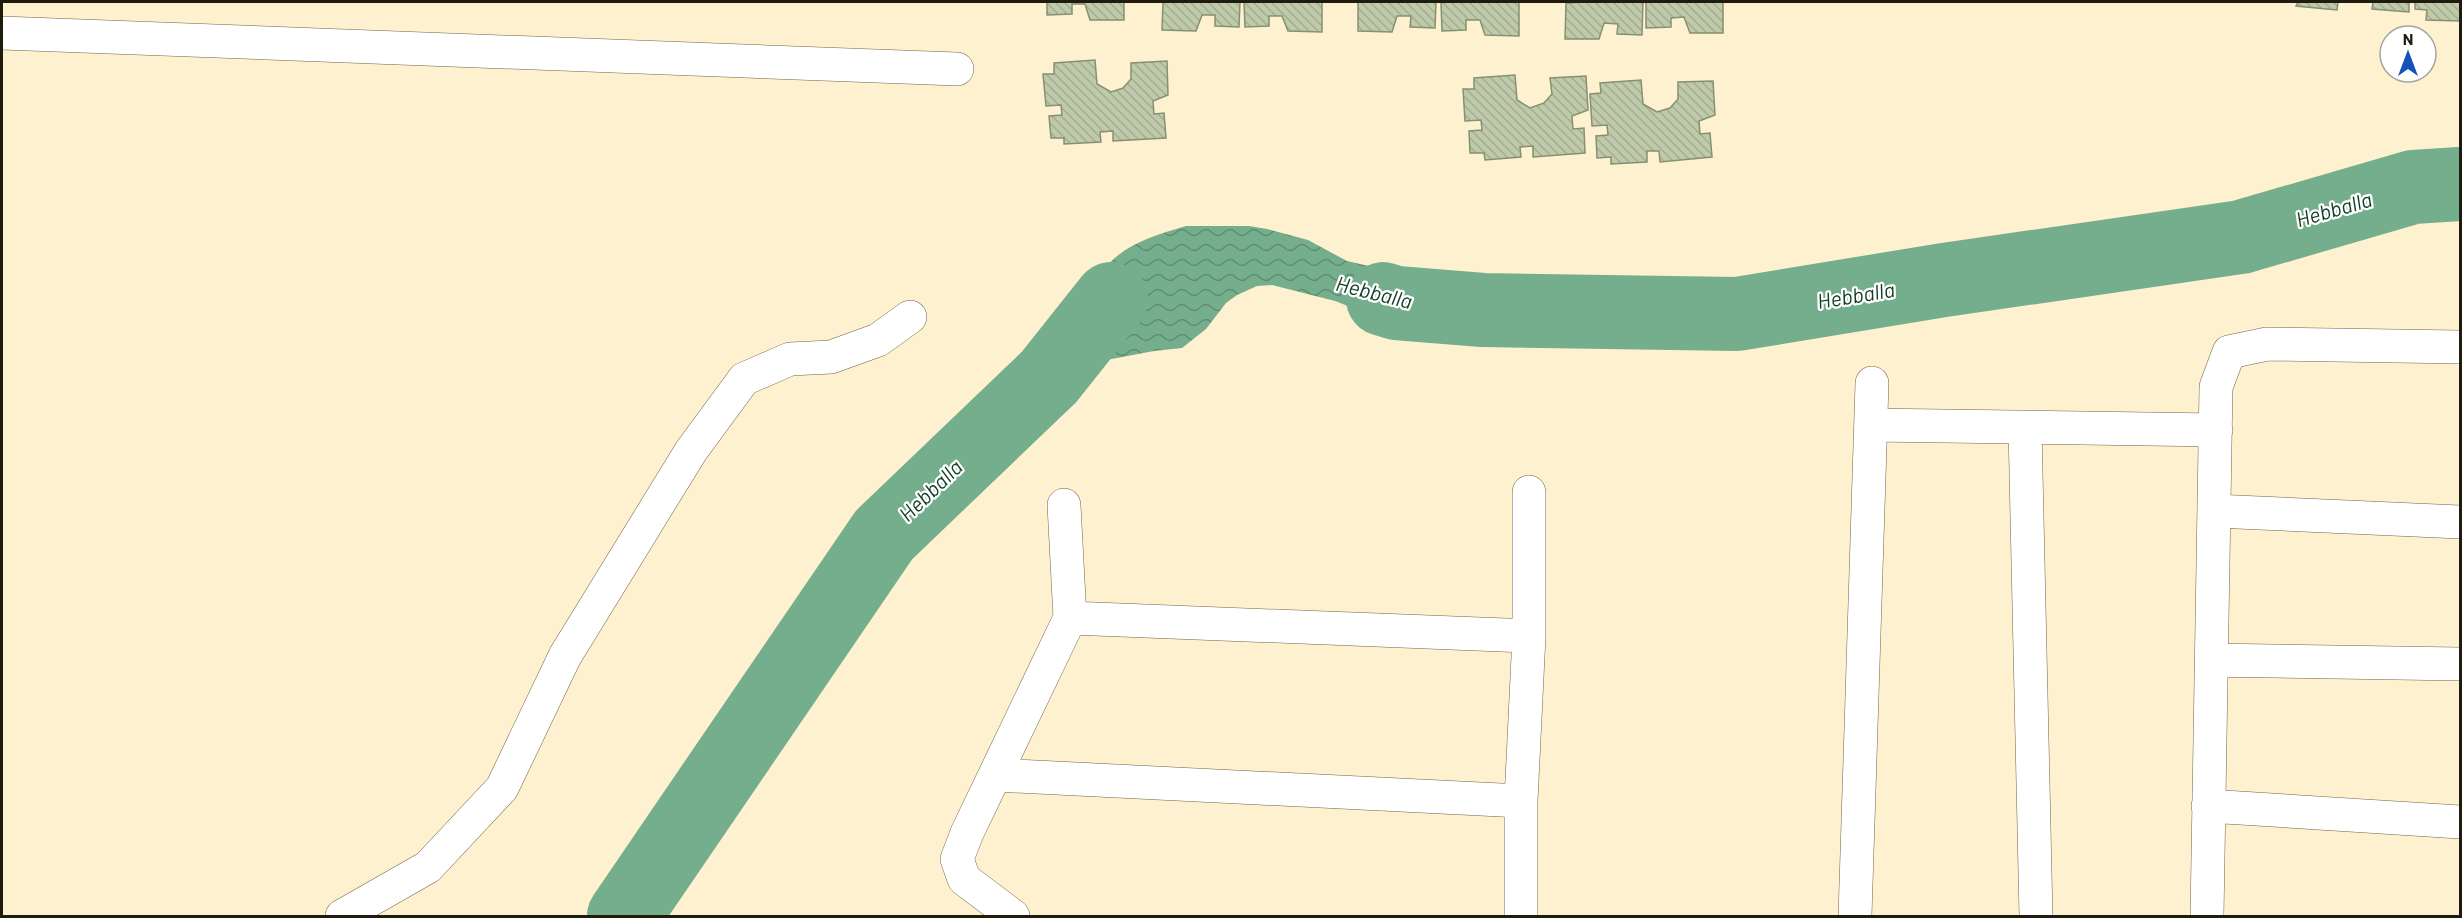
<svg xmlns="http://www.w3.org/2000/svg" width="2462" height="918" viewBox="0 0 2462 918" font-family="Barlow,sans-serif">
	<style>
		.water { fill: url(#water-waves) }
		.lines { fill: none; stroke-linecap: round; stroke-linejoin: round }
		.river { stroke: #75ae8c; stroke-width: 74 }
		.building { fill: url(#building-back-hatch); stroke: #869072; stroke-width: 1.5 }
		.minor-casing { stroke: #716548; stroke-width: 34 }
		.minor { stroke: #fff; stroke-width: 33 }
		.labels { text-anchor: middle; stroke-width: 4.5; stroke-linejoin: round; paint-order: stroke }
		.water-label { font-size: 21px; font-style: italic; fill: #0f3d26; stroke: #fff }
	</style>
	<defs>
		<pattern id="water-waves" width="16" height="10" patternUnits="userSpaceOnUse" patternTransform="scale(1.5)"><rect width="16" height="10" fill="#75ae8c"/><path d="M0 5q4-4 8 0t8 0" fill="none" stroke="#608d71"/></pattern>
		<pattern id="building-back-hatch" width="6" height="6" patternUnits="userSpaceOnUse" patternTransform="scale(1.5)"><rect width="6" height="6" fill="#bfcaaa"/><path d="M-1 5l2 2M0 0l6 6M5-1l2 2" fill="none" stroke="#a4ad91"/></pattern>
	</defs>
	<rect width="100%" height="100%" fill="#fef1d0"/>
	<path class="water" d="M1186,226H1249L1267,229L1308,240L1347,261L1408,275L1436,274L1460,285L1483,310L1476,329L1461,335L1446,336L1410,334L1376,317L1335,301L1272,285L1257,286L1237,295L1226,303L1206,329L1182,348L1154,351L1085,364L1063,376L1049,377L1038,362C1051,337 1063,333 1080,313C1091,301 1093,285 1102,272C1121,245 1155,235 1186,226Z"/>
	<g class="lines">
		<path class="river" d="M1383,299L1396,303L1483,310L1737,314L1944,280L2241,237L2413,187L2460,184
			M624,916L884,535L1049,377L1111,299"/>
	</g>
	<path class="building" d="M1047,2H1124V20H1090L1085,4H1072V14L1047,15Z
		M1163,2H1240L1239,27L1215,26V15H1202L1196,31L1162,30Z
		M1244,2H1322V32L1288,31L1282,16H1269V26L1245,27Z
		M1358,2H1436L1435,28L1410,27L1411,16H1397L1392,32L1358,31Z
		M1441,2H1519V36L1485,35L1480,20H1466V30L1442,31Z
		M1584,2H1643L1642,35L1617,34L1618,24L1604,23L1599,39H1565L1566,3Z
		M1646,2H1723V33H1690L1684,17L1671,18V27L1646,28Z
		M2298,2H2338L2337,10L2296,6Z
		M2373,2H2409V12L2372,9Z
		M2415,2H2460V21L2426,20L2427,10L2415,9Z
		M1095,60L1097,84L1111,92L1123,88L1131,79V63L1167,61L1168,95L1153,101L1154,114L1164,113L1166,138L1113,141V131L1100,132L1101,142L1064,144V138H1051L1049,116L1062,115L1061,105L1046,106L1043,74H1054V63Z
		M1515,75L1517,100L1530,108L1544,103L1552,94L1550,78L1586,76L1588,110L1572,116L1573,129L1584,128L1585,153L1533,157V146L1520,147L1521,157L1485,160L1484,153H1470L1469,131L1482,130L1481,120L1465,121L1463,89H1474V78Z
		M1641,80L1643,104L1657,112L1670,108L1678,99V82L1713,81L1715,115L1699,121L1700,134L1710,133L1712,157L1660,162L1659,151H1647V162L1611,164V157L1597,158L1596,136L1608,135L1607,125L1592,126L1590,94L1601,93L1600,83Z"/>
	<g class="lines">
		<defs>
			<path id="minor" d="M2,33L957,69
				M1871,425L2216,430
				M2025,428L2036,916
				M2214,511L2460,522
				M1070,618L1529,636
				M2212,660L2460,664
				M995,775L1521,801
				M2208,806L2460,822
				M342,916L428,867L502,788L565,656L691,451L744,379L790,359L831,357L878,340L910,317
				M1013,916L964,879L957,859L967,833L1070,618L1064,505
				M1521,916V801L1529,636V492
				M1855,916L1872,383
				M2207,916L2216,387L2229,352L2267,344L2460,347"/>
		</defs>
		<use href="#minor" class="minor-casing"/>
		<use href="#minor" class="minor"/>
	</g>
	<g class="labels">
		<g class="water-label">
			<text transform="translate(2334 210) rotate(-16)" y="7">Hebballa</text>
			<text transform="translate(1374 293) rotate(14)" y="7">Hebballa</text>
			<text transform="translate(1856 296) rotate(-9)" y="7">Hebballa</text>
			<text transform="translate(931 491) rotate(-44)" y="7">Hebballa</text>
		</g>
	</g>
	<rect width="2462" height="918" fill="none" stroke="#201b0f" stroke-width="6"/>
	<g transform="translate(2408 54)"><circle r="28" fill="#ffffff" stroke="#a6a49f" stroke-width="1.5"/>
	<path d="M0-4.5L10 22L0 15L-10 22Z" fill="#1351bc"/>
	<text y="-9" font-size="16" font-weight="bold" text-anchor="middle" fill="#201b0f">N</text>
	</g>
</svg>
